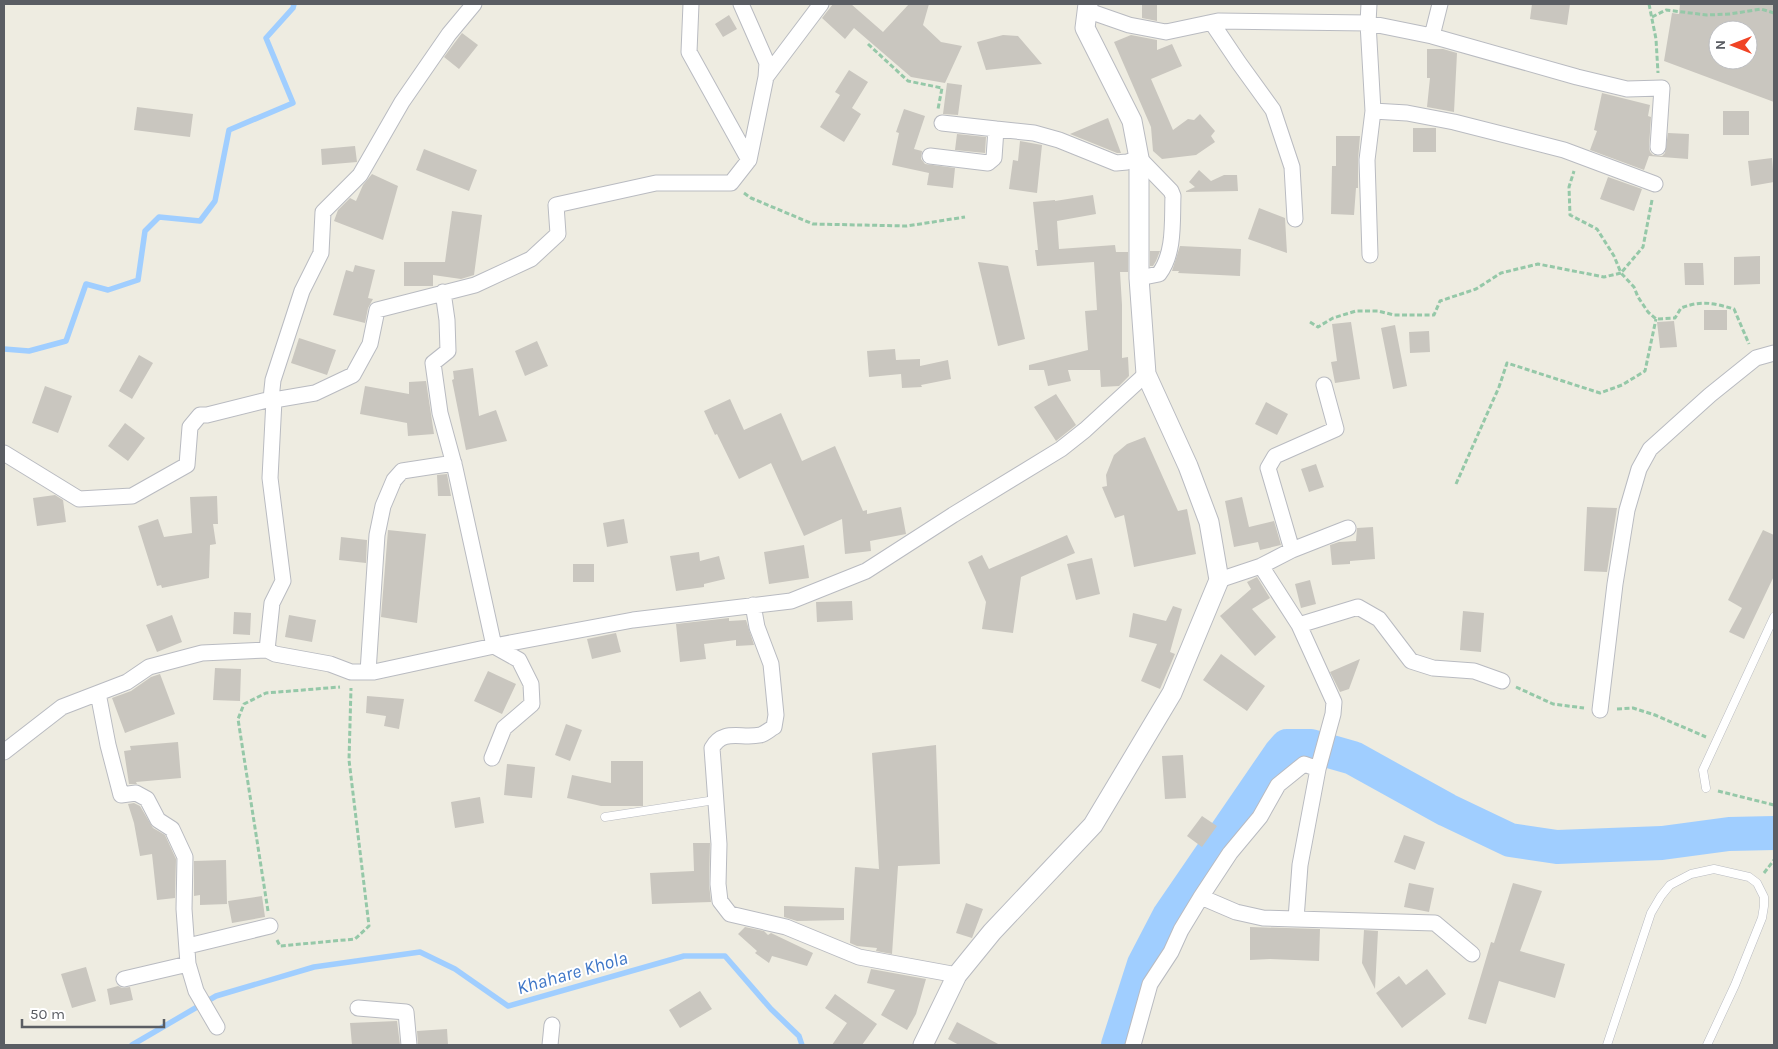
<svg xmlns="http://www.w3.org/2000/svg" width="1778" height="1049" viewBox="0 0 1778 1049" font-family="Karla,sans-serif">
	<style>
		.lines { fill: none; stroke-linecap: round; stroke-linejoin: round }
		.stream { stroke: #a0ceff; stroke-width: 5.5 }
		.river { stroke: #a0ceff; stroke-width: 34 }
		.building { fill: #c9c6bf; fill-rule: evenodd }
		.service-casing { stroke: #b9bbc1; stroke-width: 9 }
		.minor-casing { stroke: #b9bbc1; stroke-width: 17 }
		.tertiary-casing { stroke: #b9bbc1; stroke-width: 21 }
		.path { stroke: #95c8a8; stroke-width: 3; stroke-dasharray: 5 2.5; stroke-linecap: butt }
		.service { stroke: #fff; stroke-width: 8 }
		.minor { stroke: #fff; stroke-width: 15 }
		.tertiary { stroke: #fff; stroke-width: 19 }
		.labels { text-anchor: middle; stroke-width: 4; stroke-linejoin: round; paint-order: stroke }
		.water-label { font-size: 19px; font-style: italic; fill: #3e76c7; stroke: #fff }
	</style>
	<rect width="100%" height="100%" fill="#eeece1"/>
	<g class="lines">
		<path class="stream" d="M4,349L29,351L66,341L86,284L108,290L138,280L145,231L159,217L200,221L215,201L229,130L293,103L266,38L293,8L294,4
			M132,1045L216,996L314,967L420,952L455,969L508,1006L684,956H725L771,1009L799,1036L802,1045"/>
		<path class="river" d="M1118,1045L1144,964L1169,916L1280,754L1287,746H1311L1353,758L1447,810L1510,840L1557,847L1662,843L1729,834L1774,833"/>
	</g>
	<path class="building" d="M833,4H851L883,32L909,4H929L923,25L941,42L962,46L945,83L911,77L854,28L845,39L822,18Z
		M1142,4H1157V21L1142,18Z
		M1532,4H1570L1567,25L1530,19Z
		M1680,4H1774V102L1664,61L1672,13L1679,14ZM1718,30H1748V60H1718Z
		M729,15L737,29L723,37L715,24Z
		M462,33L478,45L459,69L444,57Z
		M1003,35L1018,36L1042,64L986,70L977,42Z
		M1131,35L1157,40V50L1172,44L1182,66L1151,79L1173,130L1188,119L1194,120L1200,114L1215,131L1211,136L1215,142L1196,155L1162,159L1153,151L1151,127L1114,42Z
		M1427,49H1443L1457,53L1454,112L1427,107L1430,78H1427Z
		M849,70L868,82L852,108L861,114L844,142L820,127L840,95L835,92Z
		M947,83L962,85L958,115L943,114Z
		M1602,93L1650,105L1648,116L1651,117L1649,147L1650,152L1653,155L1662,156L1665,153L1668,133L1689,134L1688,159L1649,156L1644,170L1590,150L1597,131L1594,130Z
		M137,107L193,114L190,137L134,130Z
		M904,109L925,116L914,149L922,151L921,159L925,164L955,168L953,188L927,185L929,173L892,165L899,133L896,132Z
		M1723,111H1749V135H1723Z
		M1108,118L1121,153H1117L1070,134Z
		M1413,128H1436V152H1413Z
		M957,134L986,137L985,153L955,150Z
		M1336,136H1360L1358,160V188H1356L1354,215L1331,214L1332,166H1336Z
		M1020,141L1042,145L1037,193L1009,189L1013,160L1018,161Z
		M355,146L357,162L322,165L321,149Z
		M424,149L477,170L469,191L416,170Z
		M1772,158L1774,182L1751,186L1748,161Z
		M1199,170L1211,181L1224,175H1237L1238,191L1186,192V191L1195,187L1189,182Z
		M372,174L398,186L383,240L334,221L338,210L350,198L356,201L363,185Z
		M1608,177L1642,189L1634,211L1600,199Z
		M1093,195L1096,214L1057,221L1059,249L1115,245L1116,252H1128V272H1120L1122,305V358L1128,357L1129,376L1119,386L1101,387L1100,370H1068L1071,381L1048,386L1044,370H1029V365L1088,350L1085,311L1097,310L1094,262L1037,266L1035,250H1038L1033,202L1055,200V201Z
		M1259,208L1285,218L1287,253L1248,239Z
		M452,211L482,215L474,275L461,279L433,275V286H404V262H445Z
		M1180,246L1241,249L1240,276L1178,273L1179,271H1172Z
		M1150,251H1160L1156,261L1153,266H1150Z
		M1760,256V284L1734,285V257Z
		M978,262L1008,266L1025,339L998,346Z
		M1684,263H1703L1704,285H1685Z
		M355,265L375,270L368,298L373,299L368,308L365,323L333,315L346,270L353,272Z
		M1704,310H1727V330H1704Z
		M1674,321L1677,347L1660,348L1657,322Z
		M1351,322L1360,379L1335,383L1331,362L1337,361L1332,324Z
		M1395,325L1407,386L1393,389L1381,328Z
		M1429,331L1430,352L1410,353L1409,332Z
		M299,338L336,350L327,375L291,363Z
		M537,341L548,366L525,376L515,351Z
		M895,349L896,360L920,359V366L948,360L951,379L921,385L922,387L902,388L901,374L869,377L867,351Z
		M139,355L153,363L132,399L119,391Z
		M473,368L479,416L496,410L507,441L466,450L452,380L454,379L453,371Z
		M426,381L434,434L408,436L407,423L360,414L365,386L409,394V382Z
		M45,386L72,396L58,433L32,423Z
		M1056,394L1076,425L1056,441L1034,407Z
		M730,399L744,430L781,413L802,461L835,446L863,511L867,510V514L901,507L906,534L870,541L871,551L845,554L842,519L804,536L771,463L739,479L717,434L715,435L704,411Z
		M1266,402L1288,414L1277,435L1255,424Z
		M125,423L145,438L128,461L108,446Z
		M1145,437L1178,511L1187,509L1196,554L1134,567L1124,515L1115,518L1102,487L1107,486L1106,475L1114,455L1127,444Z
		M1316,464L1324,487L1309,492L1301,469Z
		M447,474L451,496H438L437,475Z
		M55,495L63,500L66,522L37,526L33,498Z
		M217,496L218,524H213L216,544L210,545L209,578L162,588L161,585L157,586L138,526L158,519L164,537L192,533L190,497Z
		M1242,497L1249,527L1274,521L1281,545L1260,550L1258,542L1234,547L1225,501Z
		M1587,507L1617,508L1607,572L1584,571Z
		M624,519L628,543L607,547L603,523Z
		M1373,527L1375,559L1350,561V564L1332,565L1330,545L1339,542L1356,541L1357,528Z
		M388,530L426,534L417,623L381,617Z
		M1763,530L1774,535V576L1744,639L1729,632L1742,608L1728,600Z
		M1067,535L1075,553L1021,577L1013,633L982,629L986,602L968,562L982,555L989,569Z
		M341,537L367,540L366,563L339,560Z
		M804,545L809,578L769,584L764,552Z
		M699,552L700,561L719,556L725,579L704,584V587L676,591L670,556Z
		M1092,558L1100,594L1076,600L1067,564Z
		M573,564H594V582H573Z
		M1257,577L1270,598L1252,609L1276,637L1255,656L1220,616L1251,589L1247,582Z
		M1310,580L1316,604L1301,608L1295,584Z
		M852,601L853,620L817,622L816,602Z
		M1173,606L1182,609L1170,652L1175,654L1160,689L1141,681L1157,644L1129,637L1133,613L1166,621Z
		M1463,611L1484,613L1481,652L1460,650Z
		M234,612L251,613L250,635L233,634Z
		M172,615L182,642L157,652L146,625Z
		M289,615L316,620L312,642L285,637Z
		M729,618V621L746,620L754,645L736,646V640L704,644L706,659L680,662L676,624Z
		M616,633L621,652L592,659L587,639Z
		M1221,654L1265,686L1247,711L1203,680Z
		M1360,659L1349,689L1340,692L1330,672Z
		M215,668L241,669L240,701L213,700Z
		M488,671L516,684L502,714L474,701Z
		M160,674L175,714L125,733L112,698L131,691L151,677Z
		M367,696L404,699L399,729L384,726L386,716L366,713Z
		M566,724L582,730L570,761L555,755Z
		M178,742L181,778L136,782L137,784H129L124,751L131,750L130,746Z
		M936,745L940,864L898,866L892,954L876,951L877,948L857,946L850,943L855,867L879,869L872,753Z
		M1183,755L1186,798L1165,799L1162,756Z
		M611,761H643V806H601L567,798L572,775L611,783Z
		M507,764L535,767L532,798L504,795Z
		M480,797L484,823L455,828L451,802Z
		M134,803L140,806L153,828L165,835L176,859L175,898L157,900L152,854L140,856L134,823L128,804Z
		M1202,816L1217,826L1202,847L1187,836Z
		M1404,835L1425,842L1415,870L1394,862Z
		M693,843H710L709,884L711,902L652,904L650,873L694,871Z
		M226,860L227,904L200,905V895L194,896V861Z
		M1409,883L1434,888L1429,912L1404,907Z
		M1513,883L1542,891L1520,951L1565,964L1555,998L1499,981L1486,1024L1468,1019L1491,942L1494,943Z
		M262,896L265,917L232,923L228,901Z
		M966,903L983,909L972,938L956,933Z
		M784,906L844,908V920L797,921L784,917Z
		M745,927L764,931L768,935L771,933L813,953L807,966L772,956L769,963L755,953L757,951L738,934Z
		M1250,927L1320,929L1319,961L1270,959L1250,960Z
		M1364,930L1378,931L1375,989L1362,963Z
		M86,967L96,1001L72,1008L61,974Z
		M871,969L926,979L916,1014L907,1030L881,1015L895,990L867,983Z
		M1427,969L1446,994L1402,1028L1376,993L1399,976L1406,985Z
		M118,986L122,988L130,987L133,1000L110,1005L107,989Z
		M700,991L712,1009L680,1028L669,1010Z
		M835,994L877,1024L862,1045H832L847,1023L825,1008Z
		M397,1021L400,1045H352L350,1023Z
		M957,1022L1000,1045H959L948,1039Z
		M447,1029L448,1045H418L417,1031Z"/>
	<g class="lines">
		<defs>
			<path id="service" d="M1706,788L1703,770L1774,617
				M605,817L715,800
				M1607,1045L1651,913L1661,896L1670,885L1691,874L1714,869L1749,877L1757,883L1764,897V906L1762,918L1735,985L1707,1045"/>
			<path id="minor" d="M691,4L689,52L749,160
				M741,4L767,63L766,77
				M1369,4L1368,23L1373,111L1367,160L1370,255
				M1086,10L1129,25L1166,32L1218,21L1368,23L1432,36L1577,77L1627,89L1662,88L1658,147
				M1212,23L1239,63L1273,110L1292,167L1295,219
				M1432,36L1440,4
				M1373,111L1407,113L1454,122L1564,150L1655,184
				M942,123L996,129
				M930,156L988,163L994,158L996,129L1034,133L1059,140L1116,163L1127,162L1139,158L1171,191L1173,196C1172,221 1175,253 1159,274L1139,278
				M443,292L447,320L448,351L433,363L440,413L455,468L494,646L519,660L531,684L532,704L504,728L492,758
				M271,399L273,380L302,291L321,253L323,212L360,175L402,102L449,34L474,4
				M4,453L79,499L132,496L187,465L190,427L200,415H207L271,399L274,400L315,393L353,375L370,344L377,310L475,285L531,259L558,234L556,205L656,183H731L749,160L766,77L821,4
				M1292,550L1268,468L1275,456L1336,429L1324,385
				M1261,566L1299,625L1334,702L1333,714L1318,769
				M1219,580L1261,566L1292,550L1348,528
				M753,605L757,627L771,664L776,715L774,727C770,729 765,734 760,735C741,739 723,728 712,748L719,844L718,884L720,901L730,914L786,927L859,957L957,975
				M1299,625L1358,607L1379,619L1411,661L1433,668L1474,671L1502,681
				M267,650L272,603L283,581L270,478L274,400
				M368,672L377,535L383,506L394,480L402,471L454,463
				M98,693L108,745L121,795L136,793L147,799L158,820L172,829L185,857L184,909L188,964L124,979
				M1600,710L1615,584L1627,510L1639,469L1650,449L1710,395L1756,358L1774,353
				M4,752L62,707L127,682L149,667L202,653L267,650L275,654L330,664L351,672H374L494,646L633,620L791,601L866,571L953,515L1061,449L1085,430L1146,374
				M1201,897L1236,912L1263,918L1296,919
				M188,946L270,926
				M188,964L196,991L217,1027
				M358,1008L406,1012L409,1045
				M550,1045L552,1025
				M1133,1045L1150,984L1171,952L1181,930L1201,897L1230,853L1260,817L1278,785L1304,764L1318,769L1300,865L1296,919L1435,923L1472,954"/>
			<path id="tertiary" d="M923,1045L957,975L992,932L1093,825L1172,693L1219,580L1209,522L1188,466L1146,374L1139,278V158L1132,121L1085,28L1088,4"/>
		</defs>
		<use href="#service" class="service-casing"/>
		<use href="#minor" class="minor-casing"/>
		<use href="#tertiary" class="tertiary-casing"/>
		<path class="path" d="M1649,4L1656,39L1658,73
			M1652,17L1666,10L1707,15L1730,14L1761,9L1774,13
			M868,44L908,81L942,88L938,109
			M744,193L751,198L813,224L907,226L965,217
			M1652,200L1643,247L1621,273L1634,287L1638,297L1648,312L1656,319L1675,318L1681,308C1702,300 1713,303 1734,309L1749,344
			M1310,322L1318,327L1333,318L1356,311H1378L1394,315H1434L1440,301L1476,289L1501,273L1538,264L1604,277L1621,273L1614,256L1597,229L1570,215L1569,187L1574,171
			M1456,484L1499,387L1507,363L1600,393L1622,385L1645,371L1656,319
			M1516,687L1553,704L1584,708
			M1617,709L1633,708L1655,715L1706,737
			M1718,791L1774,805
			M1764,873L1774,860
			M268,911L238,719L244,704L266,693L340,687
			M277,940L280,946L355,939L369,926L349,760L351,688"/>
		<use href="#service" class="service"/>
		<use href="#minor" class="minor"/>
		<use href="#tertiary" class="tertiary"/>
	</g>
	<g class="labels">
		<g class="water-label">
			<text transform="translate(572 972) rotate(-16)" y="7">Khahare Khola</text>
		</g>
	</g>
	<rect width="1778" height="1049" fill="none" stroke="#5a5d63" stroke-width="10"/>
	<g transform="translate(1733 45) rotate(270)"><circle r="24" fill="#ffffff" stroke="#bdbec1"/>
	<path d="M0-4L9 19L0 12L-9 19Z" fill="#f04425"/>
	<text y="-8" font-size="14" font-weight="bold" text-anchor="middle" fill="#5a5d63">N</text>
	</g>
	<path d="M22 1019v8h142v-8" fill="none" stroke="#5a5d63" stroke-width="2.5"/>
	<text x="30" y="1019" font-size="15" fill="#5a5d63" stroke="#ffffff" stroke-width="4" paint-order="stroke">50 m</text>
</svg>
